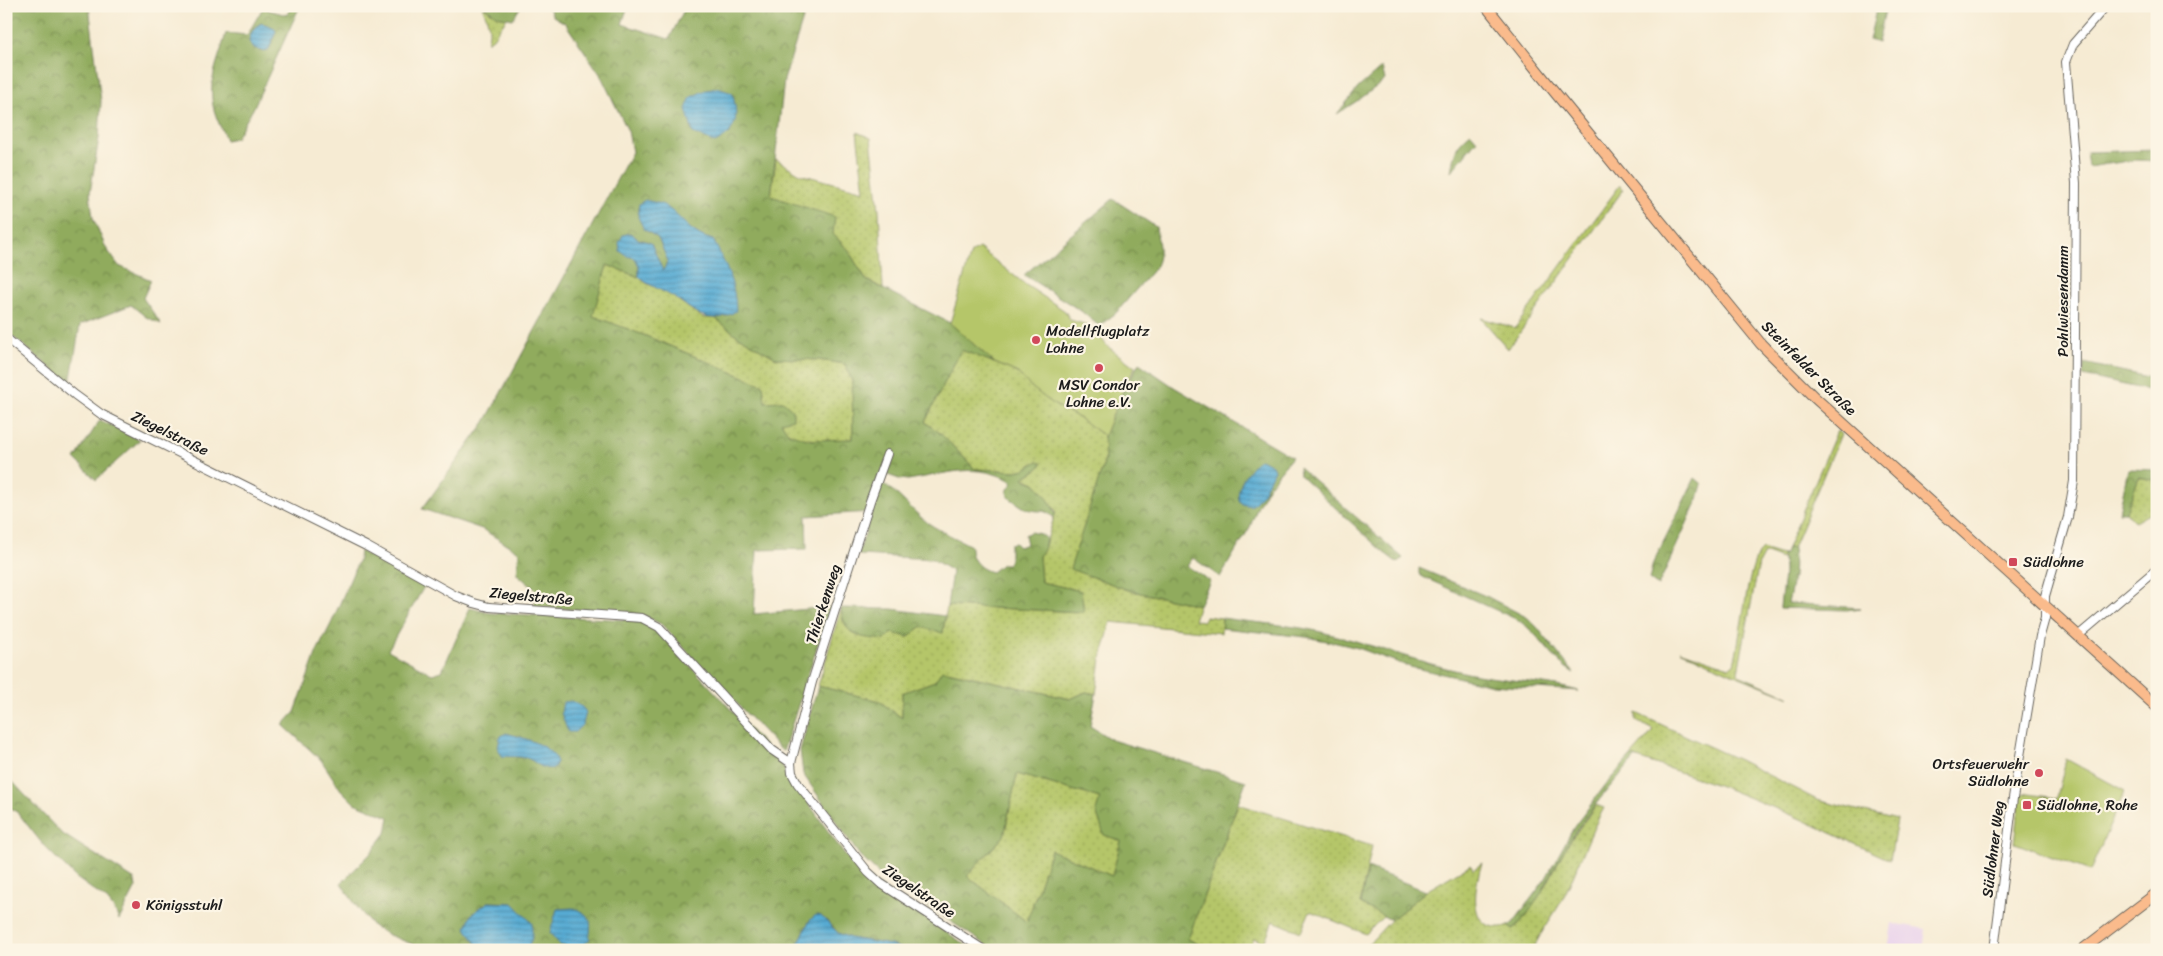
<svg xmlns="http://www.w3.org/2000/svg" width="2163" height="956" viewBox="0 0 2163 956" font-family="Sriracha,sans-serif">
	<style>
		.built { fill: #e9d2ed }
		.grass { fill: url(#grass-dots); stroke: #687142 }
		.forest { fill: url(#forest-crowns); stroke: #56643c; fill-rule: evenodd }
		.green { fill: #b5c669; stroke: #687142 }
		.water { fill: url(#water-rules); stroke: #3a6478 }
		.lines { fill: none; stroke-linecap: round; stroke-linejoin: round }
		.minor-casing { stroke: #68645c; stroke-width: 10 }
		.major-casing { stroke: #68645c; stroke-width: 12 }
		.minor { stroke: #fff; stroke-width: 8 }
		.major { stroke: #fabb8c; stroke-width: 10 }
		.poi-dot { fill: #d1495b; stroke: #fcf5e5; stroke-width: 2 }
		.labels { text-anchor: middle; stroke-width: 4.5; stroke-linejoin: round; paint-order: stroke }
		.street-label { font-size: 15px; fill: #1c1c1c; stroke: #fcf5e5 }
		.poi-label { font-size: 15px; fill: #1c1c1c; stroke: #fcf5e5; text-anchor: start }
	</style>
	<defs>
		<pattern id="grass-dots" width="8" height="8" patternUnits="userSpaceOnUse" patternTransform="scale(1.25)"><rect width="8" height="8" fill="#b5c669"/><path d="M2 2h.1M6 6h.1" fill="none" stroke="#9baa5a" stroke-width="1.8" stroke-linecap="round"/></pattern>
		<pattern id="forest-crowns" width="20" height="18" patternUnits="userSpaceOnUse" patternTransform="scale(1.25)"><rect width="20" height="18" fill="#90ab5d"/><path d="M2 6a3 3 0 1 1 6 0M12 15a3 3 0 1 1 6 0" fill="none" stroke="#758a4c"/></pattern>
		<pattern id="water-rules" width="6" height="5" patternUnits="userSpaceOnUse" patternTransform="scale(1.25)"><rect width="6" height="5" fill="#57abd3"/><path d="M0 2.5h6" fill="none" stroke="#478aaa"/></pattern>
	</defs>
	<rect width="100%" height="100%" fill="#fcf5e5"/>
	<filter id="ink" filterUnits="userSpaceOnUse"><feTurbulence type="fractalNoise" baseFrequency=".02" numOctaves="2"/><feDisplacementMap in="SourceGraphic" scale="10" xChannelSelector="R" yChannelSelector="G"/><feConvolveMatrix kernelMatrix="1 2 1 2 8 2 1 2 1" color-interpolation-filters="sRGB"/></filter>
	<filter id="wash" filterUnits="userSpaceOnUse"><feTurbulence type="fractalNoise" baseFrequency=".0096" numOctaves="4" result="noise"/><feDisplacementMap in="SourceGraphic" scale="20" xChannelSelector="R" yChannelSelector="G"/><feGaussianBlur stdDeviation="1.12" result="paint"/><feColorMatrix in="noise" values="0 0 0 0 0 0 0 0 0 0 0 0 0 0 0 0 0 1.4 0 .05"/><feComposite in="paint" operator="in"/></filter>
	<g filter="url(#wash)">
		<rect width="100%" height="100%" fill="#f6ebd3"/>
		<path class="built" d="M1892,923L1926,929L1923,950H1888Z"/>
		<path class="grass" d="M482,6L497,16L507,18L493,38L487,42C492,28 487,19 482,6Z
			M857,132L871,138L879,210L883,288L866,280L848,250L833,234L771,196L776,159L800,174L864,191Z
			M1620,185L1623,190L1508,349L1481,318L1515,328Z
			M607,265L639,277L646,283L668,293L703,318H715L738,336L776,358L819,360L845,364L852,381L853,439C835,440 785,445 781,421C780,415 782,407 783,401L765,402L763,385L646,336L592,316Z
			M961,349L1018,373L1030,386L1053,404L1076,416L1104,436L1105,460L1071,569L1131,591L1199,605L1194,620L1204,621L1205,616L1222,618L1221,633L1111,622L1101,659L1096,694L1086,692L1070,699L943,670L935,681L902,693V718L879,701L818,686L841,608L843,621L908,637L921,627L943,632L947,606L1084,612L1081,591L1041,582L1039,556L1044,549L1056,511L1035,483L1023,478L1033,472L1038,461L1025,469L1016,471L975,469L941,434L925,422Z
			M1837,431L1841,434L1793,548H1787Z
			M2139,477L2157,481V517L2153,519L2149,514L2135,522L2126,512Z
			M1762,549L1782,555V559L1766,553L1764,554L1759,563L1738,672L1739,675L1790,697L1732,674L1680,650L1723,665L1730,667L1734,664C1740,642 1748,560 1762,549Z
			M1636,713L1739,760L1817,800L1897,820L1890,860L1794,816L1718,785L1631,756L1654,730L1636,721Z
			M1017,774L1100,798L1121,841L1112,876L1051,850L1027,922L967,876L1004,836Z
			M1238,804L1372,846L1360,903L1384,916L1366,934L1310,911L1301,932L1273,921L1264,943L1254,938L1249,950H1210L1188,939Z
			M1596,805L1604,808C1588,836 1579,867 1564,896C1555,915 1541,930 1533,950H1363L1391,920L1426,891L1471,864L1473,870L1482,863C1474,888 1466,935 1508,926L1513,930L1547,884L1566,847Z"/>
		<path class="forest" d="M6,6H89L101,101L99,138L90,193L93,218L106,248L119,266L151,280L143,298L161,324L146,317L131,305L80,325L70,384L6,331Z
			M264,6H269L268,10L287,15L291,6H300L253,109L236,138L226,140C221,127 213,113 212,99C209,78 221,53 226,33L247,35ZM262,23L276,31L269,49L251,33L256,26Z
			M484,6H521L513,19L497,16Z
			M548,6H628L622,24L669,39L686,6H807L784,80L771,196L835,217L833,234L848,250L866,280L950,323L995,363L961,350L925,422L941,434L975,469L1016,471L1025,469L1038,461L1042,464L1038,469L1023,478C1027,481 1030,481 1034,483C1041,487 1056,509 1055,516L1053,517C1045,509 1040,512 1030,510C1022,508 1015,501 1008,497L1007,491L1013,482C976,461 947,474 908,480L899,479L885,474L881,483C893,488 911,509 923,519C936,530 955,537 971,546C970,559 979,569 992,572L1002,564H1008L1010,560V544L1015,543L1019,547L1027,544L1025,535L1030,532L1041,534L1046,538L1044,550L1039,556L1041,582L1081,591L1084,612L947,606L952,571L932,559L858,555L872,512L806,516L807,549L757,550L754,614L830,607L783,752L661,624L643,615L630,613L534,607L537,591L517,574L519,552L482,529L422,509L485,422L632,152L628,131L600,74L565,23L553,16ZM667,207C681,221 693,235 713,240L727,316L715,318L738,336L776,358L819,360L845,364L852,381L853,439L810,440L788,433L781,422L793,419V410L783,401L765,402L763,385L646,336L593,316L607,265L639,277V266L630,233L638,239L651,243L663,272L668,261L658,238L644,229Z
			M1877,6H1886L1878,43L1869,40Z
			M1382,67L1385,80L1360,99L1337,114L1358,88Z
			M1471,133L1477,140L1451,172C1454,153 1455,145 1471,133Z
			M2157,150V161L2135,160L2088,167L2086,152Z
			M1113,199L1156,227C1158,243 1163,255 1154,269L1116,313L1099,326L1081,311L1024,275Z
			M1139,363L1174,387L1292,457L1270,484L1258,506L1250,527L1220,577L1193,558L1187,566L1210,581L1199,605L1131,591L1070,569L1105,460L1104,436L1118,401Z
			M2084,363L2157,379V392L2083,376Z
			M100,420L140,440L96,480L75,459Z
			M1299,467L1403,558L1399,562L1395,561L1382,551L1300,475Z
			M2128,469L2157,470V481L2139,477L2126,512H2119Z
			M1695,478L1702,484L1698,499L1658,586L1649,579L1653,563Z
			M1787,548H1793C1795,567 1793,584 1788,603L1861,608L1847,610L1780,608C1781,589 1787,573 1782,555L1785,554Z
			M360,551L425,585L388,650L432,674L442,671L470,608L490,613L629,620L641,621L657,630L780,762L844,854L874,883L973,950H905L891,945L850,938L838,933L826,920H810L795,950H527L532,938L513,903L488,902L471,915L477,945L484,950H427L389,935L374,927L357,907L341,883L370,854L386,833L389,817L354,803L341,790L321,760L283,725L295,712L317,651L331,624L359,559Z
			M1419,568L1488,597L1528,618L1536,626L1574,673C1551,660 1540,634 1518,620L1423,577L1419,574Z
			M841,608L892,609L945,616L943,633L921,627L908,637L892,633L885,640C858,637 845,638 841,608Z
			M1222,618C1254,623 1285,624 1317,631C1367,642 1416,662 1467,673C1504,681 1542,681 1579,691L1493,685L1410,667L1358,648L1337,643L1306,637L1221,628Z
			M942,670L1070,699L1086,692L1096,694L1090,726L1112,740L1246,781L1188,939L1210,950H994L880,875L860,856L803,774L800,750L818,686L879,701L902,718V693L935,681ZM1017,774L1100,798L1096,811L1104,835L1121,841L1112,876L1051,850L1027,922L967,876L1004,836Z
			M1631,756L1636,757C1611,785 1586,814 1567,845C1550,874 1538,907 1513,930L1508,926L1513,923L1546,878L1574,827L1607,783Z
			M6,775L61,833L135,880L136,887L119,920L114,909L107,900L75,877L44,846L18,813L6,805Z
			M1368,868L1418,888L1426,891L1391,920L1360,904Z"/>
		<path class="green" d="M979,248L1026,285L1065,311L1070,320L1088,325L1099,335L1107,346L1135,367L1118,401L1104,436L1076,416L1053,404L1030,386L1018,373L995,363L950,323L971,253Z
			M2066,759L2125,791L2090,871L2015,843L2021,793L2057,798Z"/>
		<path class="water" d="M262,23L273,27L276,31L269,49L264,52L252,47L249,41C251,32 254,27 262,23Z
			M718,88L732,93C739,115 738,132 715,143L693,133L686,109L691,97L706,90Z
			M645,200C652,202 663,203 668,208C685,221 690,234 713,240C725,262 736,286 736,311C704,330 693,306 666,293C657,288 647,284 639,277V266L635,258L627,256L620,251L619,243L623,235L630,233L638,239L651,243L663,271L668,261L658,238L644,229L638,217L639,204Z
			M1261,459L1272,465L1274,470L1263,493L1253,505C1223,510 1246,466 1261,459Z
			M571,701L582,707L586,712L583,724L575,732H568L561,713L563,702Z
			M506,733C521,737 552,745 557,762L554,768C542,771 537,762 527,758C520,756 509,757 502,756L498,748L500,737Z
			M488,902L513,903L532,923V938L527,950H484L477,945L466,928L471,915Z
			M573,908C592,915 592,920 589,940L579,949L560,945L550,933L557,909Z
			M816,915L821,916L838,933L850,938L891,945L905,950H795L810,920Z"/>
	</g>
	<g filter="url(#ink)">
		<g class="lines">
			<defs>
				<path id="minor" d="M6,338L75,395L101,414L366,546L456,596L474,603L489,607L642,618L659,627L772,750L791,763L792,773L798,784L868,872L880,883L984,950
					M2079,635L2157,569
					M791,763L812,682L870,501L887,454
					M1994,950L2013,798L2040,636L2045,618V596L2068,517L2074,481L2076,183L2066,62L2073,44L2106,6"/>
				<path id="major" d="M1486,6L1544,79L1761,344L1814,397L2157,707
					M2082,950L2157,893"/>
			</defs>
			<use href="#minor" class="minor-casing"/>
			<use href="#major" class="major-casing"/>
			<use href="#minor" class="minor"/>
			<use href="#major" class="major"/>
		</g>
	</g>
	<g class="poi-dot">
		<circle cx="1036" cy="340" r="5"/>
		<circle cx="1099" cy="368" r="5"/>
		<rect x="2008" y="557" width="10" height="10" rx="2.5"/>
		<circle cx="2039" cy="773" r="5"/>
		<rect x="2022" y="800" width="10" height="10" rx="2.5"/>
		<circle cx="136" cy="905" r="5"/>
	</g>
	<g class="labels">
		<g class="street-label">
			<text transform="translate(2063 301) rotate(-90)" y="5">Pohlwiesendamm</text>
			<text transform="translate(1809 368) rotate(45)" y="5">Steinfelder Straße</text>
			<text transform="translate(170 433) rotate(26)" y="5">Ziegelstraße</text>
			<text transform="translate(531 596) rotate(5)" y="5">Ziegelstraße</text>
			<text transform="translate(823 604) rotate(-72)" y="5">Thierkenweg</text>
			<text transform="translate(1993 849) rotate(-83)" y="5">Südlohner Weg</text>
			<text transform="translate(919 891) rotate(34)" y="5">Ziegelstraße</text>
		</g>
		<g class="poi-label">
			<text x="1046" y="336">Modellflugplatz<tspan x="1046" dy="17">Lohne</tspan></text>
			<text x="1099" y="390" text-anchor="middle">MSV Condor<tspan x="1099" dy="17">Lohne e.V.</tspan></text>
			<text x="2023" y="567">Südlohne</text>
			<text x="2029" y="769" text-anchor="end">Ortsfeuerwehr<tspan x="2029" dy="17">Südlohne</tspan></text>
			<text x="2037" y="810">Südlohne, Rohe</text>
			<text x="146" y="910">Königsstuhl</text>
		</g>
	</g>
	<rect width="2163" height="956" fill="none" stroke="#fcf5e5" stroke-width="25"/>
</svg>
